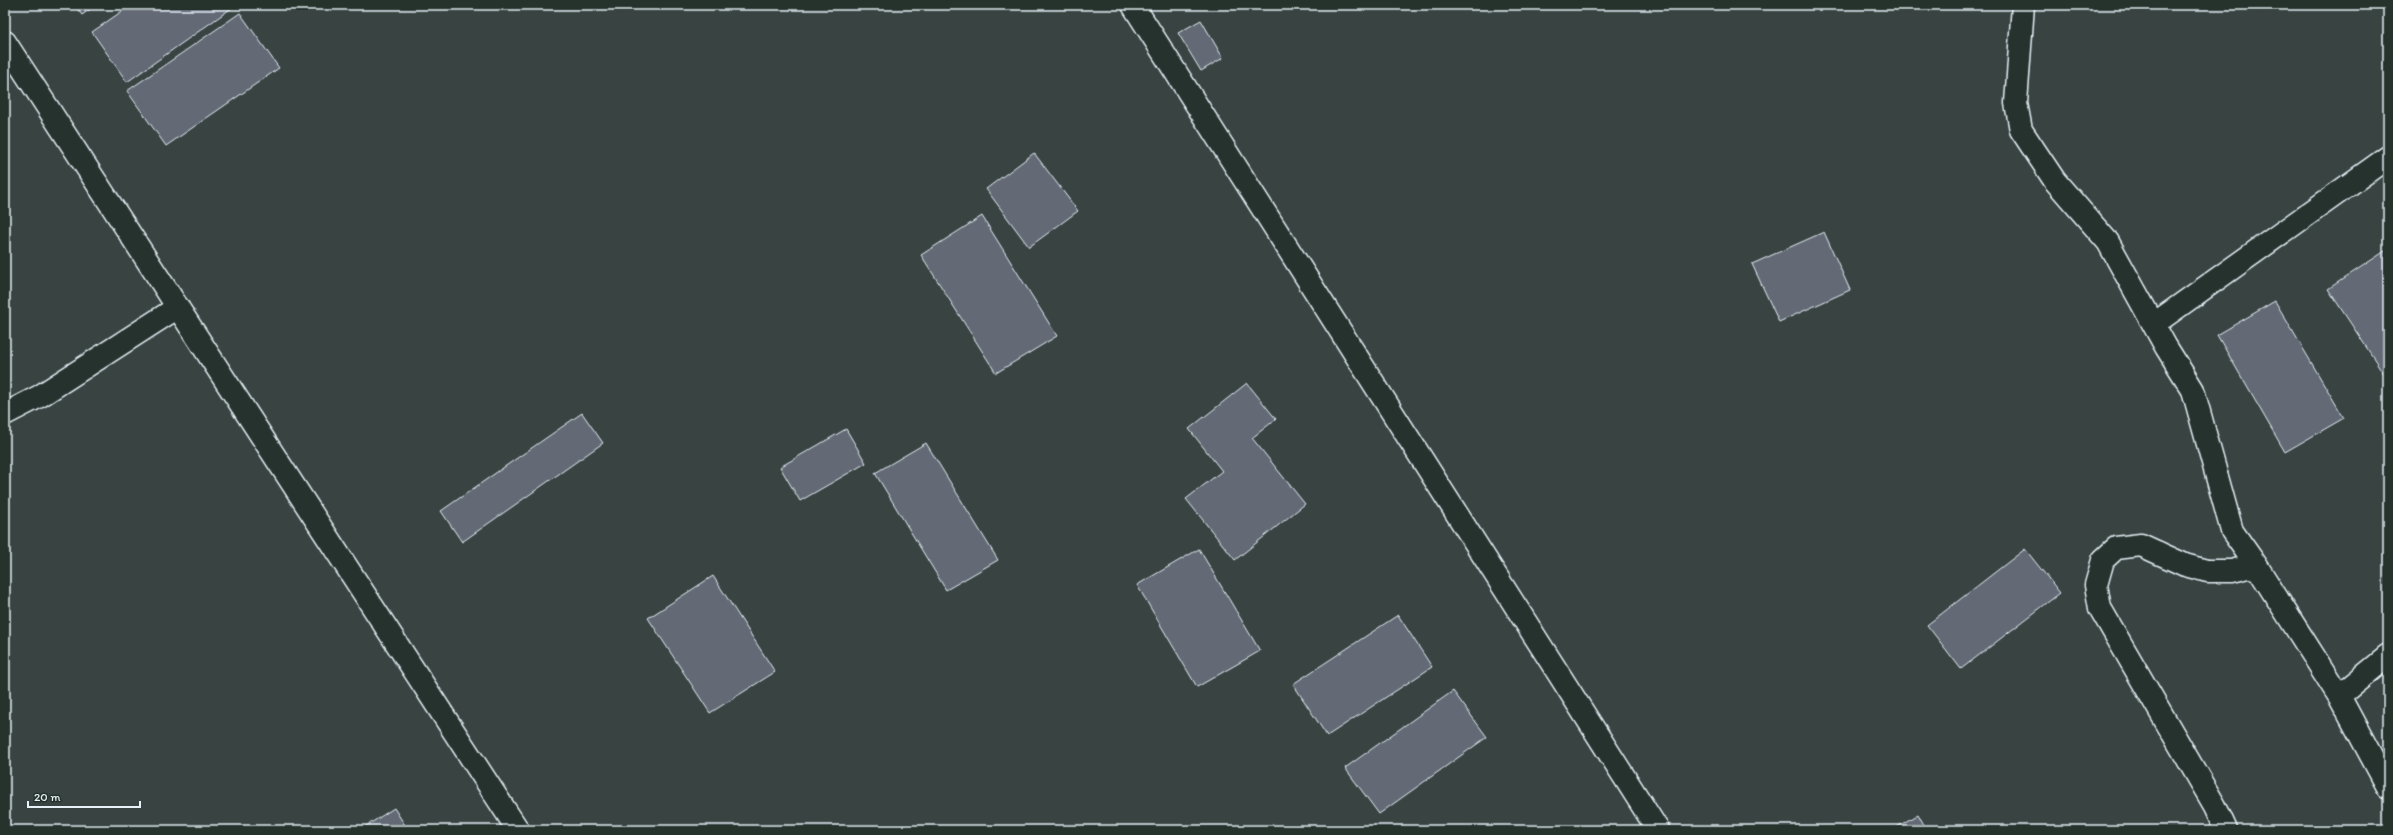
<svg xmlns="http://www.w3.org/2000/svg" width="2393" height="835" viewBox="0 0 2393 835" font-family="Itim,sans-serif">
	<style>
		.building { fill: #636974; stroke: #e8f1f8 }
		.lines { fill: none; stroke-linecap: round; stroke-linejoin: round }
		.minor-casing { stroke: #e8f1f8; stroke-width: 25 }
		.minor { stroke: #26332d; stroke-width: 22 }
	</style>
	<rect width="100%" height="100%" fill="#384342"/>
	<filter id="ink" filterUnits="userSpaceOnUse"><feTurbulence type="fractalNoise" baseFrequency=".025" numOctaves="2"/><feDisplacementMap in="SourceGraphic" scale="8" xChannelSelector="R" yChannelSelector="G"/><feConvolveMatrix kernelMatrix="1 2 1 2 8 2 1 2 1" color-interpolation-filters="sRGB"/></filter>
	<g filter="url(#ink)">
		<path class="building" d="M74,5H96L82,15Z
			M131,5H236L127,82L92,32Z
			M240,13L279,68L166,146L127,91Z
			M1201,20L1223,58L1201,71L1178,33Z
			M1034,153L1078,211L1029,247L986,189Z
			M982,216L1057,336L996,373L921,255Z
			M1824,232L1850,290L1779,322L1752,264Z
			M2388,249V380L2328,289Z
			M2275,301L2344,418L2285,452L2217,335Z
			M1247,383L1276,419L1252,438L1305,504L1235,560L1186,499L1222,471L1189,429Z
			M582,413L603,443L462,542L441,511Z
			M846,429L866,463L800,501L780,467Z
			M926,443L998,560L946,590L875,473Z
			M1199,549L1260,651L1197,687L1137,585Z
			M2025,549L2060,593L1961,669L1927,625Z
			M713,576L775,672L710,713L648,618Z
			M1398,615L1432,667L1327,736L1293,684Z
			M1453,691L1487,737L1379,814L1345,768Z
			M394,808L408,830H360Z
			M1918,814L1927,830H1892Z"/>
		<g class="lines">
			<defs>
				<path id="minor" d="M1133,5L1658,830
					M2023,5L2016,103L2021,130L2055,181L2108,242L2166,347L2193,390L2232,531L2256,565L2339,696L2388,787
					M5,42L518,830
					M2154,324L2388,157
					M5,414L40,396L178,307
					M2339,696L2388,656
					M2226,830L2215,806L2100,608L2096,585L2103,560L2116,548L2141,545L2185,565L2207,571H2232L2256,565"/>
			</defs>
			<use href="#minor" class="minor-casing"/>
			<use href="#minor" class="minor"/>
		</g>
	</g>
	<rect width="2393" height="835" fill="none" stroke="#26332d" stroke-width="20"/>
	<rect x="10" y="10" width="2373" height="815" fill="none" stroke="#e8f1f8" stroke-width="1.5" filter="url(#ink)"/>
	<path d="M28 801v6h112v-6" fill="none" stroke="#e8f1f8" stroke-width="2"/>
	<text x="34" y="801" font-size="12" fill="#e8f1f8" stroke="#26332d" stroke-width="3" paint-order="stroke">20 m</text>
</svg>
